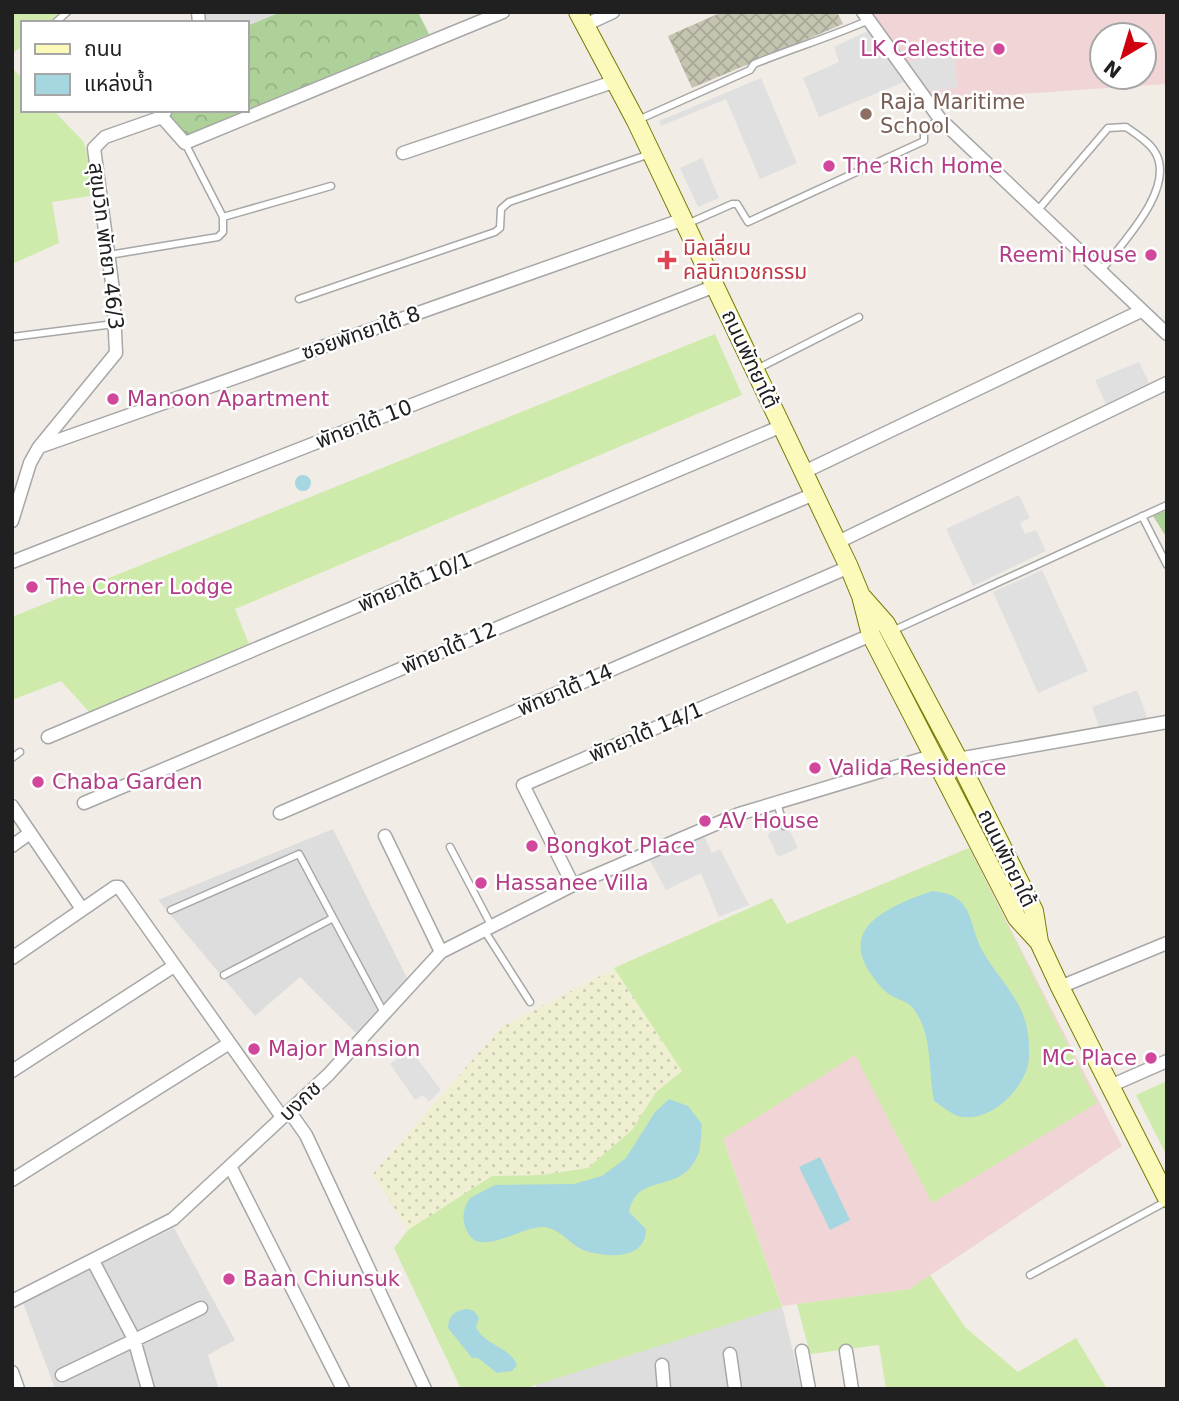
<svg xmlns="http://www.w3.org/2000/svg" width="1179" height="1401" viewBox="0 0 1179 1401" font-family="'DejaVu Sans','Noto Sans Thai',sans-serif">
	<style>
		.residential { fill: #dedddd }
		.commercial { fill: #f1d5d6; fill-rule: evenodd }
		.construction { fill: url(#construction-cross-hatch) }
		.farmland { fill: url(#farmland-dots) }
		.grass { fill: #cfebab }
		.forest { fill: url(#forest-crowns) }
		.parking { fill: #e0e0e0 }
		.water { fill: #a6d6df }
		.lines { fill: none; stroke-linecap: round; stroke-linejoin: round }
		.service-casing { stroke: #a7a7a7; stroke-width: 9 }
		.minor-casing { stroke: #a7a7a7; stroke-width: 15 }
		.secondary-casing { stroke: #767b03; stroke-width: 20 }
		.service { stroke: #fff; stroke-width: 6 }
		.minor { stroke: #fff; stroke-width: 12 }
		.secondary { stroke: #fbfaba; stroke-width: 18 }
		.hotel-dot { fill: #d1479c; stroke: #fff; stroke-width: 2.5 }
		.education-dot { fill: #8d6e63; stroke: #fff; stroke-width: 2.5 }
		.health-dot { fill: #e0444e; stroke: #fff; stroke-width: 2.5 }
		.labels { text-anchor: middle; stroke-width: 5; stroke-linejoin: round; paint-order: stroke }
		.hotel-label { font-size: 21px; fill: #b23c85; stroke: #fff; text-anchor: start }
		.education-label { font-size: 21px; fill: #785e54; stroke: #fff; text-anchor: start }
		.street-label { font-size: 21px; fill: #202020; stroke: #fff }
		.health-label { font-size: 21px; fill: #be3a42; stroke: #fff; text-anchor: start }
	</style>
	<defs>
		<pattern id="construction-cross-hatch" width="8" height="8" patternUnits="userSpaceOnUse" patternTransform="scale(1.75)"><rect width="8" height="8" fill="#c5c4b1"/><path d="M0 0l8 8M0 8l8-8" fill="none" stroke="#a9a898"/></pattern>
		<pattern id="farmland-dots" width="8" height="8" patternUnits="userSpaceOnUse" patternTransform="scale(1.75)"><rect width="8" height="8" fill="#efefd1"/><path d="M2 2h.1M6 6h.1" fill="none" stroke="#cdcdb3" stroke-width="1.8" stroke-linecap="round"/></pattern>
		<pattern id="forest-crowns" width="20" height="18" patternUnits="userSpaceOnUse" patternTransform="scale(1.75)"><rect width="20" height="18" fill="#aed19a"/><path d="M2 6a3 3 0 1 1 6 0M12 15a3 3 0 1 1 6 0" fill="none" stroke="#95b384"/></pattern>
	</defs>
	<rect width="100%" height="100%" fill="#f1ece6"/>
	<path class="residential" d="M204,12H281L247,26V23H204Z
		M333,829L407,978L356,1033L300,977L255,1016L158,900Z
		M174,1228L235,1340L208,1355L219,1389H55L23,1303Z
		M782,1306L802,1389H536V1384Z"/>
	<path class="commercial" d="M871,12H1167V84L933,100ZM1102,35H1144V77H1102Z
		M969,848L1122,1146L910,1289L782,1306L722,1136L787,925Z"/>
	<path class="construction" d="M722,12H837L843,24L692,88L668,36Z"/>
	<path class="farmland" d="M614,969L682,1071L656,1092L632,1130L588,1168L541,1175L492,1176L408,1230L373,1174L501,1027Z"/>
	<path class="grass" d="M12,12H60L48,23H23V45L12,54Z
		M12,68L23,79V110H53L84,142L96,195L52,202L59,243L12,264Z
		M715,334L742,395L235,609L249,644L91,714L61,681L12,700V617Z
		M969,848L1097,1103L932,1203L855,1055L723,1139L782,1307L523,1389H461L394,1248L408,1230L492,1176L541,1175L588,1168L632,1130L656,1092L682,1071L614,968L772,898L787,924Z
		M1167,1081V1156L1136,1095Z
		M930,1275L965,1327L1018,1372L1076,1338L1107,1389H886L879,1345L810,1354L797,1304L910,1289Z"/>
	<path class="forest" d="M281,12H418L429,34L186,138L168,117L172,110H247V26Z
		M1167,510V538L1153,516Z"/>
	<path class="parking" d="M868,31L904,82L819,117L803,78L839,62L834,47Z
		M955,51L957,88L926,91L906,62Z
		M761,78L797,163L760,179L726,99L661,126L659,121Z
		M702,158L719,198L698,207L680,168Z
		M1139,362L1149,383L1106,404L1095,380Z
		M1019,495L1030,518L1020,523L1025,534L1036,530L1046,551L973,586L946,529Z
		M1042,570L1088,671L1038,693L993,592Z
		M1137,690L1148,720L1100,728L1092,707Z
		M787,825L798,848L778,857L767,834Z
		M703,834L712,853L720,849L749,905L719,917L701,873L666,890L649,859Z
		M410,1049L441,1090L429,1102L423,1095L415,1100L390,1064Z"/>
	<path class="water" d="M295 483a8 8 0 1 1 16 0a8 8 0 1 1-16 0Z
		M932,891C974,895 967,919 982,950C996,976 1021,998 1027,1028C1029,1037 1030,1056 1028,1065C1021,1092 991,1121 962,1117C953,1116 942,1106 934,1101C928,1071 933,1034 913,1008C907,1000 893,999 886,992C829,934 878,910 932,891Z
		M669,1099L688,1106L702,1124C701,1133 701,1144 699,1152C682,1198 638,1169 629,1212L646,1229C646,1260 608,1258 586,1251C570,1246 562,1229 544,1227C521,1225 478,1261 466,1229C461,1218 464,1207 470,1198L495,1185L574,1184L602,1176L626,1158L655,1112Z
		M820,1157L850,1220L830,1230L799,1167Z
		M467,1309L474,1311L479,1318L476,1327C485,1346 509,1346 517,1365L512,1371L497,1373L478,1358H472L448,1328C449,1315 454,1311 467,1309Z"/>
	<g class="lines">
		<defs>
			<path id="service" d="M55,23L67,12
				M638,120L750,70L754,64C793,48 831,37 869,20
				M1037,211L1108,128L1126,127C1136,134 1149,142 1155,152C1177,188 1121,244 1100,272
				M223,217L331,186
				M687,224L732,204H737L748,222L924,141V130L940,119
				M109,255L218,237L223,232V217L185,143
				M299,299L495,232L500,228L501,209L509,202L650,154
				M12,337L114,324
				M757,369L859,317
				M1142,516L1167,565
				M892,631L1167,505
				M12,758L20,752
				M777,803L784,826
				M450,847L491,925
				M171,910L299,854L384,1013
				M484,930L530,1002
				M224,975L333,918
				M1030,1275L1167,1201"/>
			<path id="minor" d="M198,12L199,23
				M863,12L940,119L1167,334
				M585,25L613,12
				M162,117L185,143L503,12
				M403,153L616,81
				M39,447L684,219
				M804,472L1141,311
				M12,521L30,463L39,447L116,353L113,290L94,148L105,137L162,117L166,110
				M838,542L1167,383
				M12,562L715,286
				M48,737L782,426
				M958,759L1167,722
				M84,803L814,494
				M12,806L82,909
				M280,813L849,567
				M385,836L441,952
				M12,846L30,833
				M573,885L523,785L871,635
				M12,958L115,887H119L282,1117
				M1060,987L1167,943
				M12,1071L174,966
				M1110,1086L1167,1061
				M289,1111L306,1135L425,1389
				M230,1166L343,1389
				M12,1180L228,1044
				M93,1261L134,1339L148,1389
				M12,1301L173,1219L328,1075L441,952L573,885L739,814L935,755
				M802,1351L809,1389
				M846,1351L852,1389
				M730,1354L735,1389
				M662,1365L664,1389
				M12,1372L18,1389
				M62,1375L201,1308"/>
			<path id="secondary" d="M578,12L636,121L849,567L861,596L871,635L1017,918L1039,942
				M863,598L886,624L958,759L1034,911L1039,942L1060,987L1167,1198"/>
		</defs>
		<use href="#service" class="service-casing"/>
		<use href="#minor" class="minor-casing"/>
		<use href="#secondary" class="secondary-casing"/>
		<use href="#service" class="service"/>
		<use href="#minor" class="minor"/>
		<use href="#secondary" class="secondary"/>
	</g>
	<g class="hotel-dot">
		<circle cx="999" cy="49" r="7"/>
		<circle cx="829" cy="166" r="7"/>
		<circle cx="1151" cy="255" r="7"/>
		<circle cx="113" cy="399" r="7"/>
		<circle cx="32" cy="587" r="7"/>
		<circle cx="815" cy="768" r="7"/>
		<circle cx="38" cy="782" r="7"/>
		<circle cx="705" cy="821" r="7"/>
		<circle cx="532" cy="846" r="7"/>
		<circle cx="481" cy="883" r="7"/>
		<circle cx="254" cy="1049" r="7"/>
		<circle cx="1151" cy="1058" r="7"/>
		<circle cx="229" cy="1279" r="7"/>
	</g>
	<circle class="education-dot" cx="866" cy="114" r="7"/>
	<path class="health-dot" d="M663.5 249.5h7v7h7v7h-7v7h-7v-7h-7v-7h7z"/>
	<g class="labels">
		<g class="hotel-label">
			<text x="985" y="56" text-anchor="end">LK Celestite</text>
			<text x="843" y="173">The Rich Home</text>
			<text x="1137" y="262" text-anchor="end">Reemi House</text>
			<text x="127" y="406">Manoon Apartment</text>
			<text x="46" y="594">The Corner Lodge</text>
			<text x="829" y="775">Valida Residence</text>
			<text x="52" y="789">Chaba Garden</text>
			<text x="719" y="828">AV House</text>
			<text x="546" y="853">Bongkot Place</text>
			<text x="495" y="890">Hassanee Villa</text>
			<text x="268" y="1056">Major Mansion</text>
			<text x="1137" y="1065" text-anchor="end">MC Place</text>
			<text x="243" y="1286">Baan Chiunsuk</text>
		</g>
		<g class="education-label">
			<text x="880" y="109">Raja Maritime<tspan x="880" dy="24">School</tspan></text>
		</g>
		<g class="street-label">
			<text transform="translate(106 246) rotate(83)" y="7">สุขุมวิท พัทยา 46/3</text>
			<text transform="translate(361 333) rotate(-19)" y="7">ซอยพัทยาใต้ 8</text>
			<text transform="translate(750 359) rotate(65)" y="7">ถนนพัทยาใต้</text>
			<text transform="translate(364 424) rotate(-21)" y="7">พัทยาใต้ 10</text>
			<text transform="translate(415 582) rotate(-23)" y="7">พัทยาใต้ 10/1</text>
			<text transform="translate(449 648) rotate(-23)" y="7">พัทยาใต้ 12</text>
			<text transform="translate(565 690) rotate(-23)" y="7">พัทยาใต้ 14</text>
			<text transform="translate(646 732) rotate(-23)" y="7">พัทยาใต้ 14/1</text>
			<text transform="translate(1007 858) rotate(64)" y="7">ถนนพัทยาใต้</text>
			<text transform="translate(300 1101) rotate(-43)" y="7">บงกช</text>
		</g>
		<g class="health-label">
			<text x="683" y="255">มิลเลี่ยน<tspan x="683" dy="24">คลินิกเวชกรรม</tspan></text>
		</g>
	</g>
	<rect width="1179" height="1401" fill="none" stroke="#202020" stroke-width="28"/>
	<rect x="21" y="21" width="228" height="91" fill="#ffffff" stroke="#a6a6a6" stroke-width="2"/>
	<rect x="35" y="44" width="35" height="10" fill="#fbfaba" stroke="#a6a6a6" stroke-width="2"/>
	<text x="84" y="56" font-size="21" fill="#202020">ถนน</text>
	<rect x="35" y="74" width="35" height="21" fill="#a6d6df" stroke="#a6a6a6" stroke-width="2"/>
	<text x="84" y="91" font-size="21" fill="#202020">แหล่งน้ำ</text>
	<g transform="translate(1123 56) rotate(218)"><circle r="33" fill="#ffffff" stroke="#a6a6a6" stroke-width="2"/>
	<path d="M0-5L12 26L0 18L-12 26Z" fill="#d0000e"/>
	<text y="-10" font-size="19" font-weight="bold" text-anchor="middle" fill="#202020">N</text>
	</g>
</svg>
